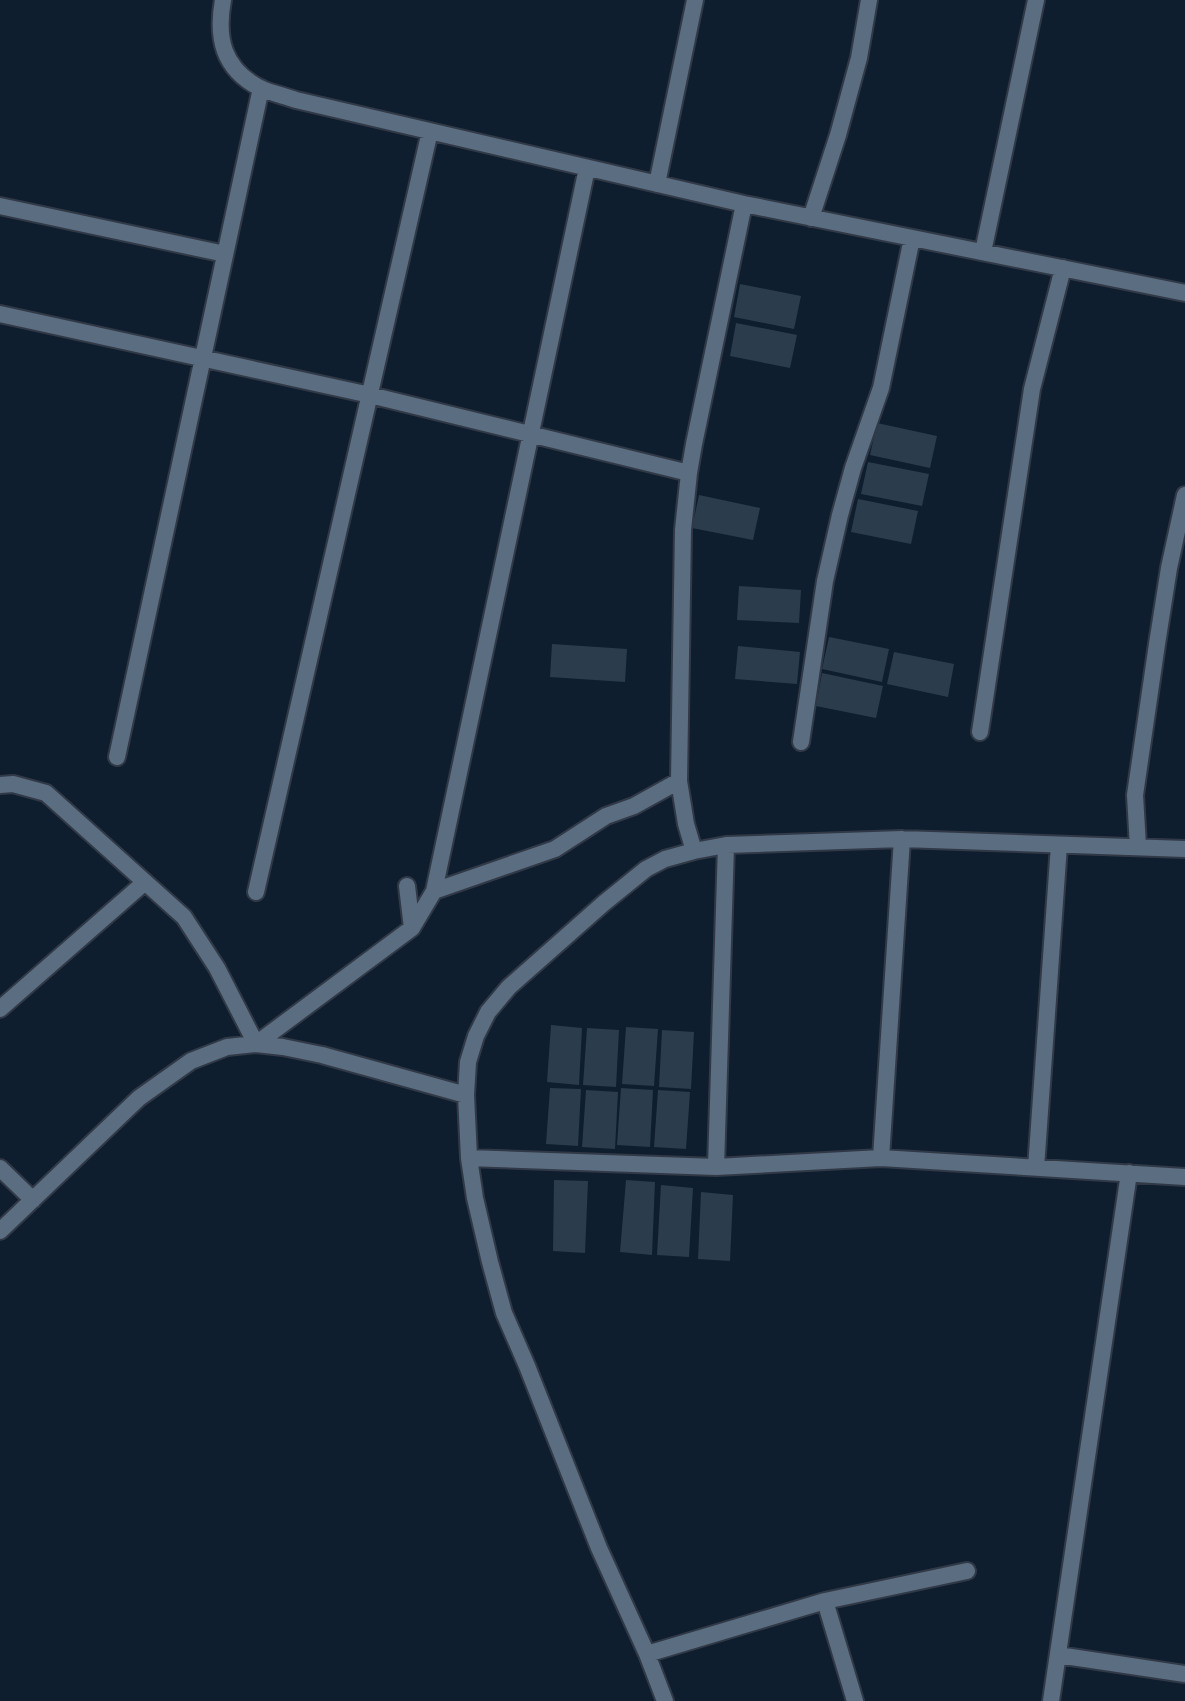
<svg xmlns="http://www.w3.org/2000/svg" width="1185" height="1701" viewBox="0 0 1185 1701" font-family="Raleway,sans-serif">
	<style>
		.building { fill: #2b3c4d }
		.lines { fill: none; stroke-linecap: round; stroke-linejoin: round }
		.minor-casing { stroke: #313947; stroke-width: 20 }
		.minor { stroke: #5b6d81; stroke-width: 16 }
	</style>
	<rect width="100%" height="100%" fill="#0e1e2e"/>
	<path class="building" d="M740,284L801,296L794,329L734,317Z
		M736,323L797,335L790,368L730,356Z
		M877,423L937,436L930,468L870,455Z
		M868,462L929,474L922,506L861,494Z
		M699,495L760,508L753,540L692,528Z
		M858,499L918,511L911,544L851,532Z
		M739,586L801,590L799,623L737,620Z
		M829,637L889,649L882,682L822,669Z
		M552,644L627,649L625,682L550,677Z
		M738,646L800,652L797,684L735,679Z
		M894,652L954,664L948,697L887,684Z
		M822,673L883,686L876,718L816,706Z
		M551,1025L582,1028L579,1085L547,1082Z
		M626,1027L658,1029L654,1086L622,1084Z
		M587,1028L619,1030L616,1087L583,1085Z
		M662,1030L694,1032L691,1089L659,1087Z
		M550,1088L581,1089L578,1146L546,1144Z
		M621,1088L653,1090L650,1147L617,1145Z
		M586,1090L618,1092L615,1149L582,1147Z
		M658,1090L690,1092L686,1149L654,1147Z
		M554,1180L588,1181L585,1253L553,1251Z
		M626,1180L655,1182L652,1255L620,1252Z
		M661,1185L693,1188L689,1257L657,1255Z
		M701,1192L733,1195L730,1261L698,1259Z"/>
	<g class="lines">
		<defs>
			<path id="minor" d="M223,0C216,38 223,69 260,88C271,93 285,96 296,100L744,204L1185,293
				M657,184L695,0
				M0,206L225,254
				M811,218L838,135L859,58L869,0
				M983,252L1036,0
				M0,314L370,395L689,473
				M980,732L1032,389L1063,268
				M801,742L825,581L840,515L853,468L881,388L912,238
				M117,757L261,88
				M0,785L13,784L46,793L184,917L217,968L256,1044L412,928L434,891L555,849L606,816L634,806L679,781
				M1138,847L1135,795L1157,644L1169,568L1185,495
				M694,851L686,824L679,781L683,530L689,473L694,444L744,204
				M407,886L412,928
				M434,891L587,168
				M256,892L430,131
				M0,1009L145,882
				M469,1158L716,1167L881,1158L1185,1177
				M881,1158L902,839
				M716,1167L726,845
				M0,1168L33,1200
				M1036,1168L1059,845
				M0,1231L139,1098L191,1061L227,1047L256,1044L283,1047L322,1055L466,1095
				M825,1601L855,1701
				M647,1654L825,1601L967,1571
				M1058,1655L1185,1674
				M665,1701L647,1654L599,1548L527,1366L504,1313L490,1262L475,1198L469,1158L466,1095L468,1062L476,1036L488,1012L509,987L604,903L646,869L665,859L694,851L726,845L902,839L1185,849
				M1051,1701L1129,1173"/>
		</defs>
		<use href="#minor" class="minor-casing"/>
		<use href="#minor" class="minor"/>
	</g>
</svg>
